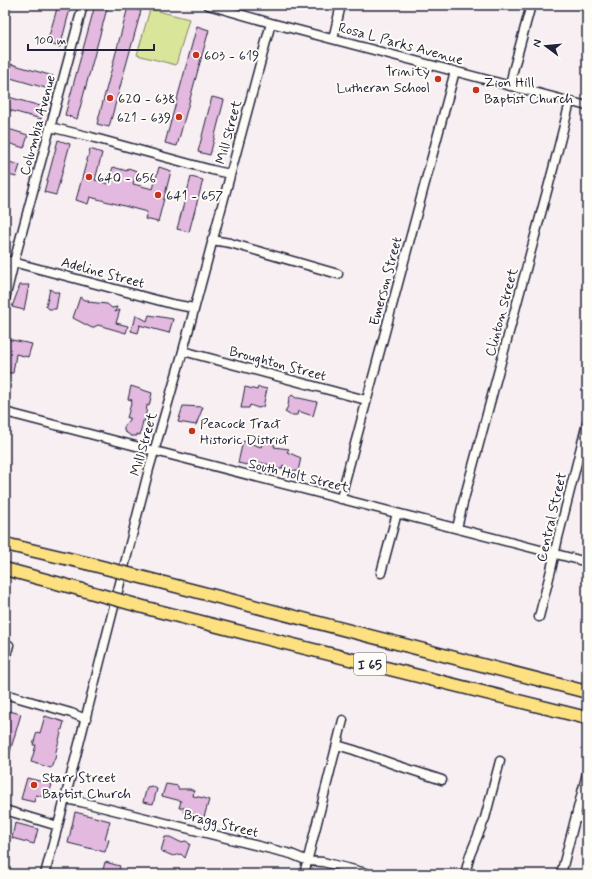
<svg xmlns="http://www.w3.org/2000/svg" width="592" height="879" viewBox="0 0 592 879" font-family="Mynerve,sans-serif">
	<style>
		.green { fill: #d9e598; stroke: #7e846a }
		.building { fill: #e3b9e0; stroke: #22223b }
		.lines { fill: none; stroke-linecap: round; stroke-linejoin: round }
		.minor-casing { stroke: #22223b; stroke-width: 11 }
		.highway-casing { stroke: #22223b; stroke-width: 15 }
		.minor { stroke: #fdfcf7; stroke-width: 8 }
		.highway { stroke: #fde080; stroke-width: 12 }
		.highway-bridge-casing { stroke: #22223b; stroke-width: 15; stroke-linecap: butt }
		.highway-bridge { stroke: #fde080; stroke-width: 12 }
		.poi-dot { fill: #c8321e; stroke: #fdfcf7; stroke-width: 1.5 }
		.labels { text-anchor: middle; stroke-width: 4; stroke-linejoin: round; paint-order: stroke }
		.shield { fill: #fdfcf7; stroke: #646373; stroke-width: 1 }
		.shield-label { font-size: 13px; font-weight: bold; fill: #22223b }
		.street-label { font-size: 14px; fill: #22223b; stroke: #fdfcf7 }
		.poi-label { font-size: 14px; fill: #22223b; stroke: #fdfcf7; text-anchor: start }
	</style>
	<rect width="100%" height="100%" fill="#f8eff2"/>
	<filter id="ink" filterUnits="userSpaceOnUse"><feTurbulence type="fractalNoise" baseFrequency=".025" numOctaves="2"/><feDisplacementMap in="SourceGraphic" scale="8" xChannelSelector="R" yChannelSelector="G"/><feConvolveMatrix kernelMatrix="1 2 1 2 8 2 1 2 1" color-interpolation-filters="sRGB"/></filter>
	<g filter="url(#ink)">
		<path class="green" d="M150,9L189,19L176,65L137,55Z"/>
		<path class="building" d="M58,5H71L60,47L47,43Z
			M95,5H108L77,119L65,115Z
			M128,7L141,11L109,127L97,124Z
			M197,26L209,30L177,146L165,143Z
			M11,64L53,76L49,89L7,77Z
			M5,96L44,107L41,119L5,109Z
			M212,97L224,100L210,155L198,152Z
			M5,128L28,135L24,148L5,142Z
			M58,140L70,144L56,195L44,192Z
			M90,149L102,153L95,180L108,184L113,167L127,171L128,168L137,171L133,184L153,189L159,167L171,171L158,222L145,219L147,212L90,197L88,204L76,200Z
			M5,161L20,165L16,177L5,174Z
			M191,177L203,180L189,232L177,229Z
			M20,285H29L24,310L12,307Z
			M50,289L54,292H59L56,309H49L46,306Z
			M80,297L84,300H89L88,302L107,304L112,308L117,307L115,312L120,310L116,323L128,326L126,333L98,325L92,328L73,318Z
			M136,315L147,321L149,315L173,319L169,333L139,325L140,326L138,333L131,331L133,324H134Z
			M7,339L32,344L28,357L16,354L13,373H5V350Z
			M131,386L152,393L149,406L147,405L145,421H143L140,435L137,434V436H131L124,431V427L130,418H127L132,400L128,399Z
			M245,387L257,390L258,387L267,389L263,407L258,408L250,405L249,408H241Z
			M292,395L296,398H299L317,402L313,416L298,411L297,415H290L285,412L288,406L289,398Z
			M183,406L203,407L196,425L178,422Z
			M243,441L261,447L263,441L275,445L274,447L289,449L287,452L301,458L298,471H293L283,465L282,469H278L275,468V466L253,461L252,464L248,463L247,465L238,463Z
			M5,710L21,714L7,762H5Z
			M45,716L64,722L55,755L56,756L51,768L31,762L36,745H33L37,732L40,733Z
			M27,778L52,784L48,798L36,795L34,802L21,799Z
			M166,784L178,786V789H190L194,791L193,796L204,798L209,800L204,817L192,815L193,814L183,812L185,808H179L181,801L162,796Z
			M152,786L157,789L153,804L143,802L147,787Z
			M75,812L110,821L105,839L109,840L105,852L68,843Z
			M15,823L38,829L34,844L12,838Z
			M165,837H170L180,842L186,841L190,844L185,858L181,854L173,856L161,851Z
			M105,862L120,866L118,874H102Z"/>
		<g class="lines">
			<defs>
				<path id="minor" d="M208,5L271,23L587,106
					M333,39L341,5
					M510,86L513,71L531,5
					M50,127L91,137L212,170L230,174
					M212,240L230,243L338,274
					M5,260L172,304L194,308
					M5,299L14,262L83,5
					M183,351L366,400
					M5,412L155,451L587,562
					M341,499L344,485L455,71
					M457,528L463,503L553,169L570,102
					M381,573L397,513
					M539,617L551,570L558,538L587,423
					M5,660L9,645
					M5,694L71,713L86,719
					M337,745L354,750L396,765L442,780
					M65,799L81,802L291,854L308,861L323,862L370,874
					M5,810L58,826
					M576,817L587,819
					M45,874L65,799L149,469L183,351L271,23
					M304,874L343,720
					M465,874L470,855L485,818L500,761
					M561,874L587,773"/>
				<path id="highway" d="M5,544L86,563
					M5,569L79,589
					M164,583L587,692
					M154,610L233,630L587,718"/>
			</defs>
			<use href="#minor" class="minor-casing"/>
			<use href="#highway" class="highway-casing"/>
			<use href="#minor" class="minor"/>
			<use href="#highway" class="highway"/>
			<defs>
				<path id="highway-bridge" d="M86,563L164,583
					M79,589L154,610"/>
			</defs>
			<use href="#highway-bridge" class="highway-bridge-casing"/>
			<use href="#highway-bridge" class="highway-bridge"/>
		</g>
	</g>
	<g class="poi-dot">
		<circle cx="196" cy="55" r="4"/>
		<circle cx="438" cy="79" r="4"/>
		<circle cx="476" cy="90" r="4"/>
		<circle cx="110" cy="98" r="4"/>
		<circle cx="179" cy="117" r="4"/>
		<circle cx="89" cy="177" r="4"/>
		<circle cx="158" cy="195" r="4"/>
		<circle cx="192" cy="431" r="4"/>
		<circle cx="34" cy="785" r="4"/>
	</g>
	<g class="labels">
		<rect class="shield" x="354" y="653" width="32" height="22" rx="3"/>
		<g class="shield-label">
			<text x="370" y="669">I 65</text>
		</g>
		<g class="street-label">
			<text transform="translate(401 43) rotate(15)" y="5">Rosa L Parks Avenue</text>
			<text transform="translate(37 125) rotate(-75)" y="5">Columbia Avenue</text>
			<text transform="translate(228 132) rotate(-75)" y="5">Mill Street</text>
			<text transform="translate(103 272) rotate(15)" y="5">Adeline Street</text>
			<text transform="translate(385 281) rotate(-75)" y="5">Emerson Street</text>
			<text transform="translate(501 312) rotate(-75)" y="5">Clinton Street</text>
			<text transform="translate(278 363) rotate(15)" y="5">Broughton Street</text>
			<text transform="translate(143 444) rotate(-74)" y="5">Mill Street</text>
			<text transform="translate(299 475) rotate(14)" y="5">South Holt Street</text>
			<text transform="translate(551 517) rotate(-77)" y="5">Central Street</text>
			<text transform="translate(221 823) rotate(14)" y="5">Bragg Street</text>
		</g>
		<g class="poi-label">
			<text x="204" y="60">603 - 619</text>
			<text x="430" y="76" text-anchor="end">Trinity<tspan x="430" dy="16">Lutheran School</tspan></text>
			<text x="484" y="87">Zion Hill<tspan x="484" dy="16">Baptist Church</tspan></text>
			<text x="118" y="103">620 - 638</text>
			<text x="171" y="122" text-anchor="end">621 - 639</text>
			<text x="97" y="182">640 - 656</text>
			<text x="166" y="200">641 - 657</text>
			<text x="200" y="428">Peacock Tract<tspan x="200" dy="16">Historic District</tspan></text>
			<text x="42" y="782">Starr Street<tspan x="42" dy="16">Baptist Church</tspan></text>
		</g>
	</g>
	<rect width="592" height="879" fill="none" stroke="#fdfcf7" stroke-width="20"/>
	<rect x="10" y="10" width="572" height="859" fill="none" stroke="#22223b" stroke-width="1.5" filter="url(#ink)"/>
	<g transform="translate(546 46) rotate(286)" stroke="#fdfcf7" stroke-width="3" paint-order="stroke">
	<path d="M0-3L7 15L0 10L-7 15Z" fill="#22223b"/>
	<text y="-6" font-size="11" font-weight="bold" text-anchor="middle" fill="#22223b">N</text>
	</g>
	<path d="M28 44v6h126v-6" fill="none" stroke="#22223b" stroke-width="2"/>
	<text x="34" y="44" font-size="12" fill="#22223b" stroke="#fdfcf7" stroke-width="3" paint-order="stroke">100 m</text>
</svg>
